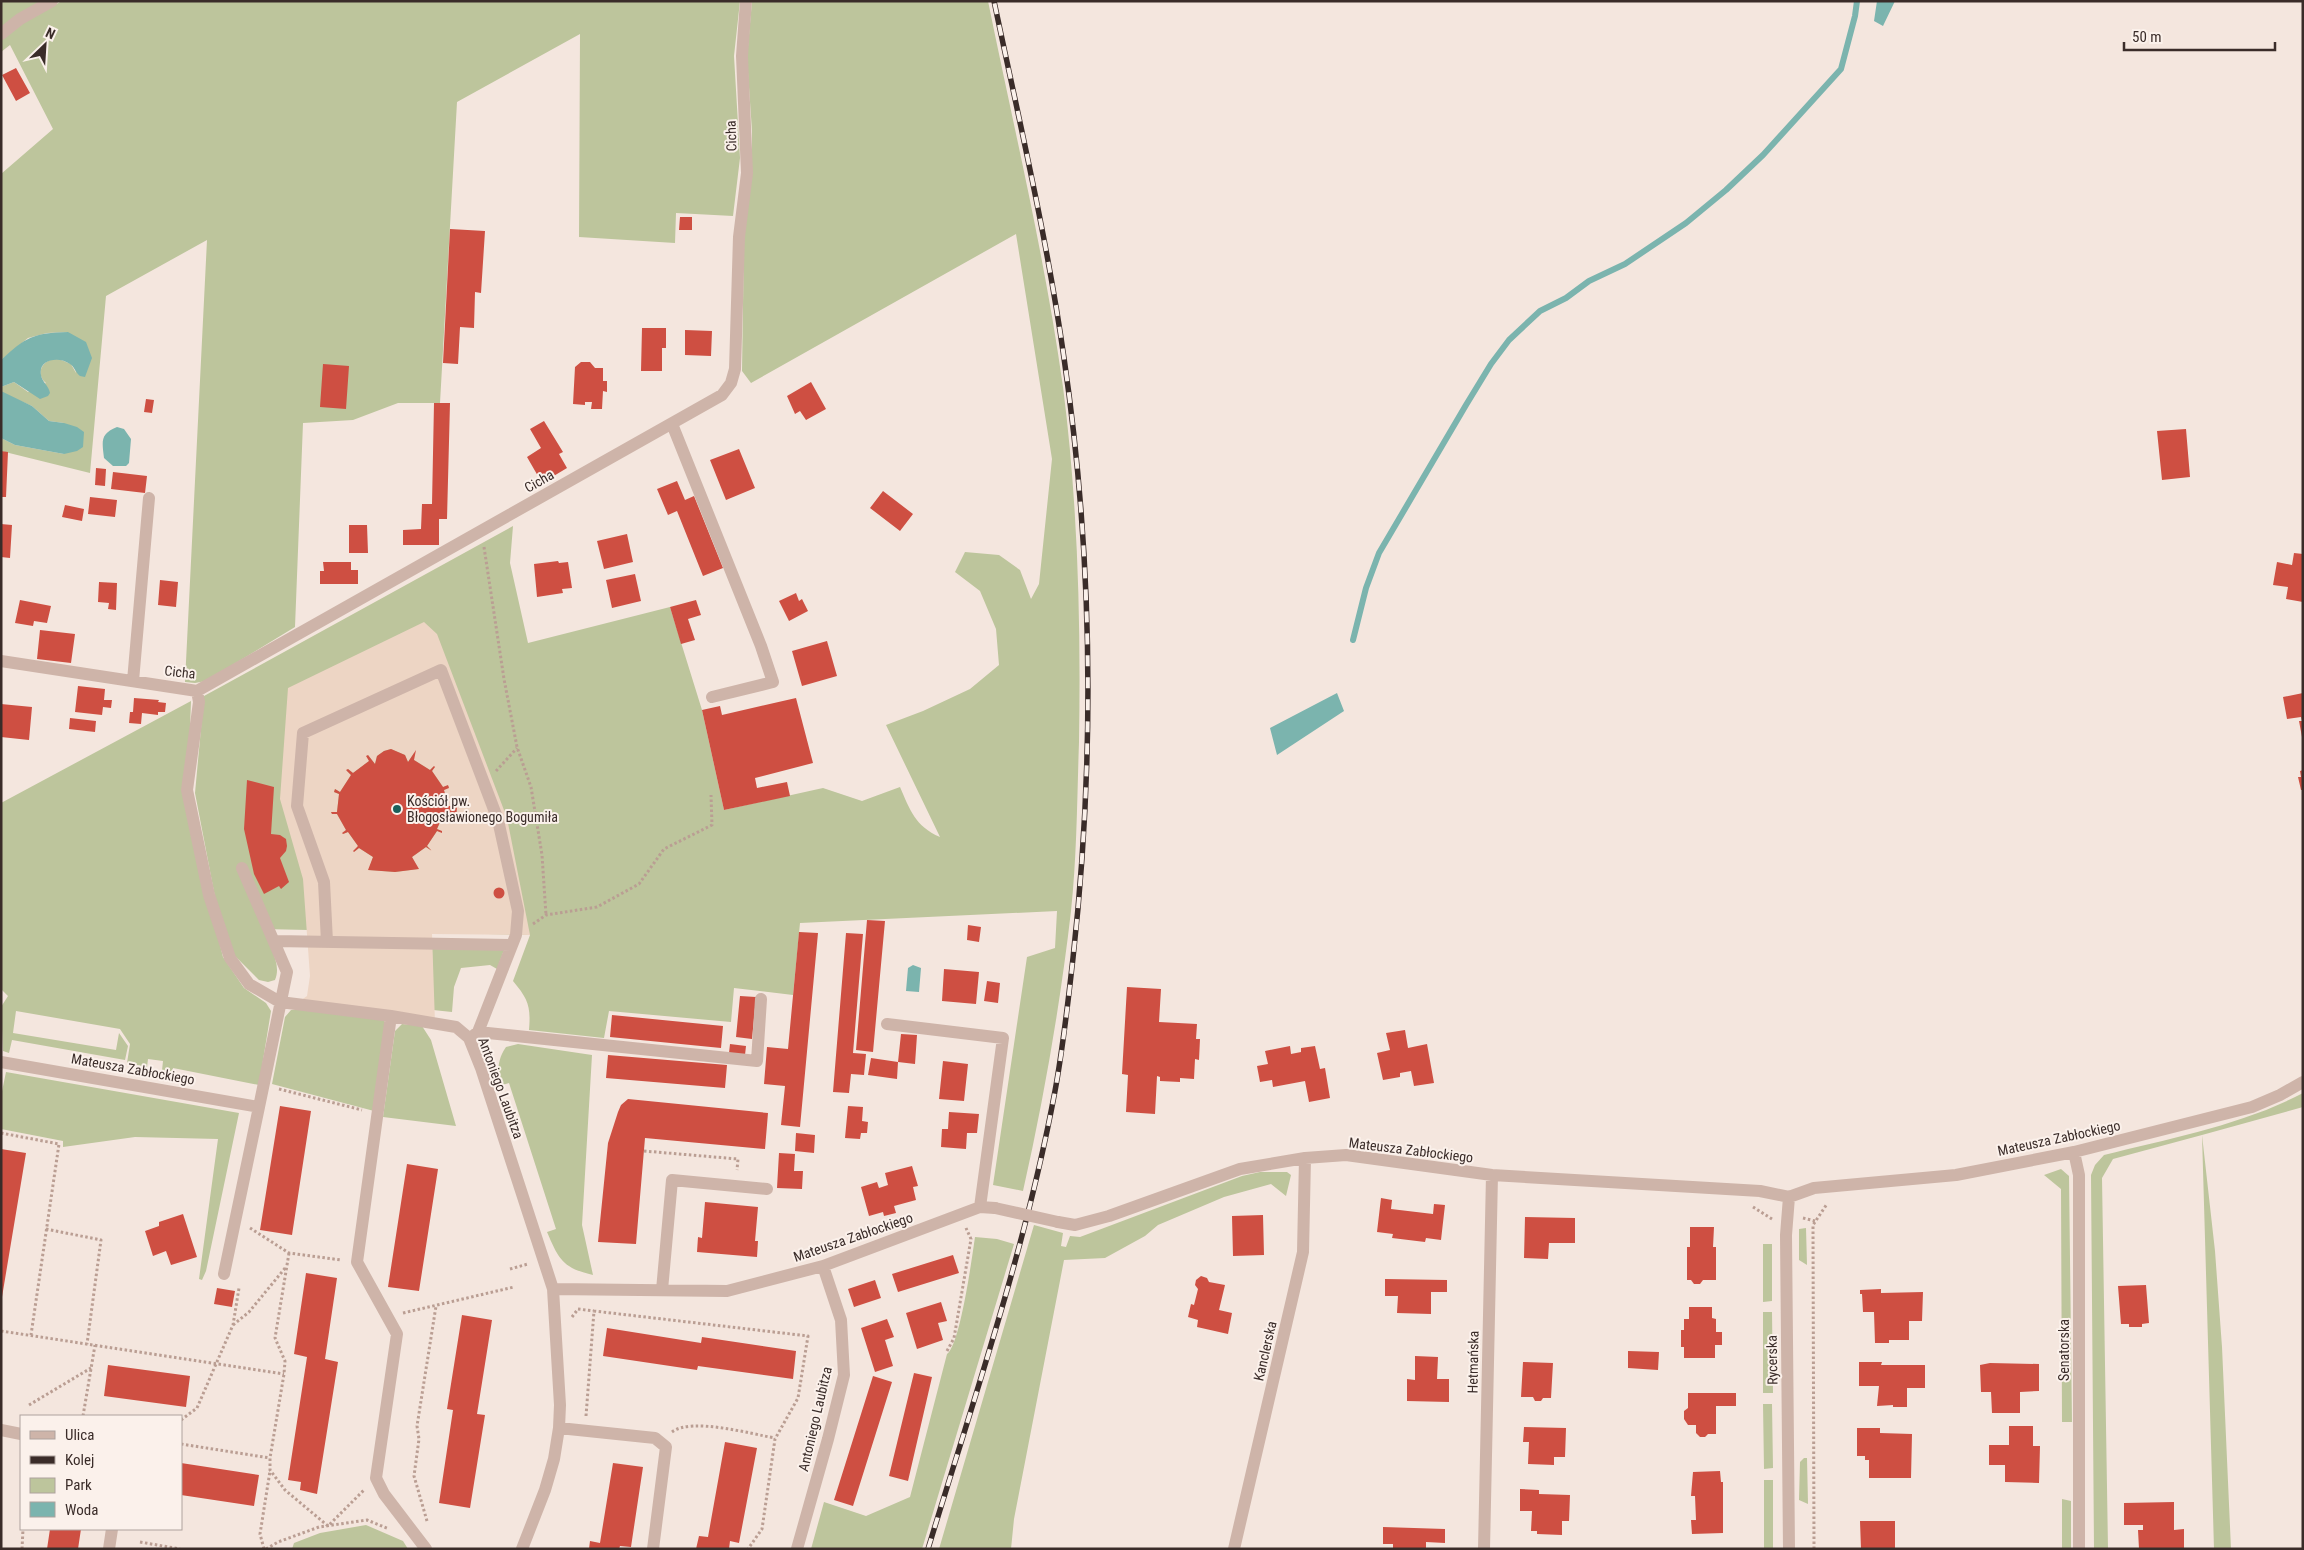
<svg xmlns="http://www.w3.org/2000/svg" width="2304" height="1550" viewBox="0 0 2304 1550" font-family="'Roboto Condensed',sans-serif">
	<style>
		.green { fill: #bdc59c }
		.plaza { fill: #edd5c4; fill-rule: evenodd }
		.water { fill: #7bb4ae }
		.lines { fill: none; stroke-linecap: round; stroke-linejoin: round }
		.stream { stroke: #7bb4ae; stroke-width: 6 }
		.building { fill: #ce4f42 }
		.path { stroke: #ba9e93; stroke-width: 3; stroke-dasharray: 2.5 2.5; stroke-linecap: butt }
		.minor { stroke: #ceb4a9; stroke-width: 12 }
		.rail-casing { stroke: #3a2c29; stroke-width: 5.5 }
		.rail { stroke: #fbf1eb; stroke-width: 4; stroke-dasharray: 11; stroke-linecap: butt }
		.minor-bridge { stroke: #ceb4a9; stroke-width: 12 }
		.poi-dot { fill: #1b5f5a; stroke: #fbf1eb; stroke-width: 2 }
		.labels { text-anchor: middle; stroke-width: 4; stroke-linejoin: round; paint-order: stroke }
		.street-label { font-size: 14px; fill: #3a2c29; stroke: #fbf1eb }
		.poi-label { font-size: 14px; fill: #3a2c29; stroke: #fbf1eb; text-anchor: start }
	</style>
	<rect width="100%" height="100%" fill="#f4e6de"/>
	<path class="green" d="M1,1H41L1,27Z
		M62,1H740L734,56L740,158L733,216L676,213L675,243L579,237L580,34L457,102L440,403H398L353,420L303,423L295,627L206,681L195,683L185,682L207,240L106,296L90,473L1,451V438L15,445L64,454V423L49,421L32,406L2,393L1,387L14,382L28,392L46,383C35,374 42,360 55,359C60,359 66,362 71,364L76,373L68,332L47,333L28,338L1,360V174L53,129L10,45L1,52V40L25,21Z
		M752,1H988C1014,129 1045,257 1063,387C1078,504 1081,624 1079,742C1077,799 1077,855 1071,911C1060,1006 1044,1098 1023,1191L993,1185L1027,957L1055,948L1057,911L800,923L793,995L734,988L731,1022L609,1011L604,1038L529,1030C531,1006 528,999 513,981L530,935L263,929C269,945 282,964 275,980L268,982L259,980L233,954L215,897L195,793L204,696L513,526L510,563L528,643L670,607L702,710L724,810L823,788L862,801L900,787C910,810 915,826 940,837L886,725L923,711L970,689L999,665L996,629L980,591L955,572L965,552L999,555L1020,570L1031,599L1039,584L1052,459L1016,234L751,383L742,371L744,239L752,170V131L747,58Z
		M191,701L187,812L223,957L244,988L266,1003L271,1011L259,1085L173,1068L171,1082L161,1080L163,1061L148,1059L147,1067L127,1063L130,1044L120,1029L16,1011L13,1033L116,1050L119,1033L128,1046L125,1060L12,1040L9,1053L3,1051L1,1007L8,996L1,989V803Z
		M432,949L504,950L497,969L490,965L461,968L454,987L452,1012L433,1010Z
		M300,1009L383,1020L387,1024L374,1111L272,1084L285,1017L291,1010Z
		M402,1024L422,1026L431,1040L456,1126L383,1117L395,1031Z
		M518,1044L592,1055L582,1225L593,1275C563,1268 559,1260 547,1232L556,1229L509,1083L499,1086C498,1070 497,1060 506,1047Z
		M6,1072L239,1113L206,1271L202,1280L199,1279L218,1139L135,1137L63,1147V1141L1,1129V1096Z
		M2303,1093V1107L2202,1135L2215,1251L2222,1347L2231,1549H2214L2202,1135L2113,1159L2102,1178L2108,1549H2094L2091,1175L2095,1165L2104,1155C2171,1138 2242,1125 2303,1093Z
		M2061,1169L2069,1176L2072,1422H2062L2061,1189L2044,1175Z
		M1260,1172H1287L1291,1175L1286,1196L1271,1184L1224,1197L1158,1225L1145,1236L1105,1258L1064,1260L1014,1519L1011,1549H939L1034,1225L1063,1233L1061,1246L1066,1247L1070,1236L1080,1237L1242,1176Z
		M1806,1228L1807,1265L1799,1260V1229Z
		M975,1237L997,1239L1014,1244L922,1549H811L824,1502L866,1516L910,1497L947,1354C960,1345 972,1258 975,1237Z
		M1763,1244H1772V1301L1763,1302Z
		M1763,1312H1772L1773,1393H1763Z
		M1763,1404H1772L1773,1468L1764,1469Z
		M1804,1458H1807L1808,1504L1799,1500L1800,1462Z
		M1764,1480H1773V1549H1764Z
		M2062,1499L2071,1501V1549H2062Z
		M366,1525L403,1541L408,1549H292L294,1543L320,1533Z"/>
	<path class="plaza" d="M424,622L437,634L507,818L530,935L432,934L435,1023L296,1004L307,996L310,976L303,879L280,799L288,688ZM391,749L405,755L408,762L414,753V760L430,770L434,766L432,771L443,787L448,786L449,787L444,790L448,806L437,829L442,832L437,831L427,846L431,850L426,847L412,857L418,869L395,872L369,870L373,857L359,848L354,852L358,846L348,832L343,834L346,830L337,814H332L331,812H337L339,794L334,792L335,789L340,792L351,775L347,771L348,769L353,773L369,761L368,755L375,764L377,756L384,751Z"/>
	<path class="water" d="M1877,1H1895L1883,26L1874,21Z
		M68,332L86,342L92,358L85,377L80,376C76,373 74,366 70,364C59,356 38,359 41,375C42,382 49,386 50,393L48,396L40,399L14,382L1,387V360C26,337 33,333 68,332Z
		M1,391L32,406L49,421L64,423L77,427L84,432L83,447L77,451L64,454L15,445L1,438Z
		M117,427L124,429L131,439L129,463L126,466H113L104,458C102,441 100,434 117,427Z
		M1337,693L1344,711L1277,755L1270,728Z
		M913,965L921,968L919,992L906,991L908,968Z"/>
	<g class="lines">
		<path class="stream" d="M1353,640L1366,588L1379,553L1466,405L1491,364L1509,340L1540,311L1566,298L1589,281L1625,264L1686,223L1726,190L1763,155L1841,69L1855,16L1857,1"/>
	</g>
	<path class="building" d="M16,68L30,93L16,101L2,75Z
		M680,217H692V230H679Z
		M450,229L485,231L481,293L475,292L474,328L460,327L458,364L443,363Z
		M642,328H666V348H662V371H641Z
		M685,330L712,331L711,356L685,355Z
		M581,362H590L595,368H603V381H607V392L603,391L602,409H591L592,402H585V405L573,404L575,367Z
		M323,364L349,366L346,409L320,407Z
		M811,382L826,409L806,420L800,411L795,414L787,396Z
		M146,399L154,400L152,413L144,412Z
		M434,403H450L447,519H439V545H403V530L421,529L422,504H432Z
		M544,421L563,452L559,454L567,468L542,483L527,457L541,448L530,429Z
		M2186,429L2190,477L2162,480L2157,431Z
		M739,449L755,488L726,500L710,460Z
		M1,451L8,452L6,497H1Z
		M96,468L106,469L105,486L95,485Z
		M113,472L147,476L145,493L111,489Z
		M677,481L685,500L694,496L723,568L703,576L677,511L668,515L657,489Z
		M883,491L913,514L900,531L870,508Z
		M90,497L117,500L115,517L88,514Z
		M65,505L84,509L82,521L62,517Z
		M1,524L12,525L10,558L1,557Z
		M349,525H367L368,553H349Z
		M627,534L633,562L604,569L597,541Z
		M2294,553L2303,554V602L2286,599L2288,587L2273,585L2277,562L2292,565Z
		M558,561L559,563L568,562L572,588L562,589L563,593L537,597L534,564Z
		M323,562H351V570H358V584H320V571H324Z
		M635,574L641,601L612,608L606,580Z
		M160,580L178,582L176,607L158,605Z
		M99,582L117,583L116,610L108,609L109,603L98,602Z
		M796,593L799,601L802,599L808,611L789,621L779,601Z
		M20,600L51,606L47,623L34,621L33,626L15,623Z
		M696,600L701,615L688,619L695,640L681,644L670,607Z
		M40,630L75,634L71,663L37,659Z
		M827,641L837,676L802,686L792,651Z
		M78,686L105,689L104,700H112L111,708L103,707L102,715L75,712Z
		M2303,693V736L2302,737L2299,721H2302L2301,717L2287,719L2283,697Z
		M134,698L159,700L158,702L166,703L165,712H158V715L142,713L141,724L129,723L130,712H133Z
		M796,698L813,763L755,778L757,788L787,782L790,796L724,810L702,710L720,706L722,715Z
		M1,704L32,707L29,740L1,737Z
		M70,718L96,721L95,732L69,729Z
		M391,749L405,755L408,762L416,750L414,760L430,770L434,766L435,767L432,771L443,787L448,785L449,788L444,790L448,806H457L456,822H440L437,829L442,831V833L437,831L427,846L432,851L426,847L412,857L419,869L395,872L368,870L373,857L359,848L354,852L353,851L358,846L348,832L343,834L342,833L346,830L337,814H332L331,812H337L339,794L334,792L335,789L340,792L351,775L346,770L348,769L353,773L369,761L366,756L368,755L375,764L377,756L384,751Z
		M2303,770V790H2301L2298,777H2301L2300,771Z
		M247,780L274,787L271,834L280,835L286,839L287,846L286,851L280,858L289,882L281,889L279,886L264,894L254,874L244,829Z
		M493.5 893a5.5 5.5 0 1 1 11 0a5.5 5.5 0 1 1-11 0Z
		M867,920L885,921L873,1052L856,1050Z
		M968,925L981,927L979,942L967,940Z
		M799,932L818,933L800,1127L781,1125L785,1086L764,1084L767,1047L788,1049Z
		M846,933L863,934L853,1053L866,1054L864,1075L851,1074L849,1093L833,1092Z
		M944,969L979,972L976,1004L942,1001Z
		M987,981L1000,983L998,1003L984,1001Z
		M1127,987L1161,989L1159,1022L1197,1024L1196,1039H1200L1199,1060L1195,1059L1194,1079L1180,1078V1082L1160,1081V1077L1157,1076L1155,1114L1126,1112L1128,1075L1122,1074Z
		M740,996L756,997L752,1039L736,1037Z
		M612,1015L723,1026L721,1048L610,1037Z
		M1405,1030L1408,1048L1427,1044L1434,1083L1414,1086L1411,1071L1400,1073V1077L1383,1080L1377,1053L1390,1050L1386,1033Z
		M901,1034L917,1035L915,1064L898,1062L897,1079L868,1075L871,1058L898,1062Z
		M730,1044L746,1046L745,1055L729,1053Z
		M1290,1046L1291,1054L1301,1052V1048L1315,1046L1320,1069L1325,1068L1330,1098L1309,1102L1305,1081L1273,1087L1272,1080L1260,1082L1257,1066L1268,1064L1265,1051Z
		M608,1055L727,1065L725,1088L606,1078Z
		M943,1061L968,1064L964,1101L939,1099Z
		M628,1099L768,1113L765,1149L645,1138L636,1244L598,1242L608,1143L618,1112L621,1105Z
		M280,1106L311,1111L292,1235L260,1230Z
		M848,1106L863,1107L862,1121L868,1122L867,1133H861L860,1139L845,1138Z
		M949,1112L979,1114L977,1133H967L966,1149L941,1147L942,1129H948Z
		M796,1133L815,1135L814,1153L795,1151Z
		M1,1149L26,1153L2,1297H1Z
		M779,1153L795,1154L794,1171H803L802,1189L777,1188Z
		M407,1164L438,1169L419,1291L388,1287Z
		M912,1166L918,1186L913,1187L916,1200L894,1206L896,1213L884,1216L883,1212L869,1216L861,1187L877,1182L879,1188L888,1185L885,1173Z
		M1381,1198L1392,1200L1391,1209L1433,1214L1434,1204L1445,1205L1441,1240L1426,1238L1425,1242L1392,1238L1393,1234L1377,1232Z
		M705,1202L758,1207L755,1241H758L757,1257L697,1252L698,1237L702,1238Z
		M183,1214L197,1257L171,1265L166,1251L153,1256L145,1231L159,1226V1222Z
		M1263,1215L1264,1255L1233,1256L1232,1216Z
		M1525,1217L1575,1218V1243H1549L1548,1259L1524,1258Z
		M1690,1227H1714L1713,1247H1716V1280H1703L1700,1284H1694L1691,1280H1687V1247H1690Z
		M953,1255L959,1273L898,1292L892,1274Z
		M306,1273L337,1278L325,1359L338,1362L317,1494L300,1490L301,1482L288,1480L307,1357L294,1354Z
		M1201,1276L1207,1278L1209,1282L1225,1285L1219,1310L1232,1313L1228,1334L1197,1327L1198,1320L1188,1317L1191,1304L1194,1305L1198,1289L1195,1285L1196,1280Z
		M1385,1279L1447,1280V1292H1431V1314L1397,1313L1398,1296H1385Z
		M875,1280L881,1298L854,1307L848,1289Z
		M2146,1285L2149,1323L2142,1324V1327H2129V1324H2121L2118,1286Z
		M217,1288L235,1291L232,1307L214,1304Z
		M1881,1289V1293L1923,1292L1922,1321H1909V1340H1889V1343H1875L1874,1312H1863L1862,1294H1860V1290Z
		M941,1302L947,1321L938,1323L943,1340L917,1349L906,1313Z
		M1689,1307H1712V1318L1716,1319V1332H1722V1345H1715V1358H1684V1347H1681V1330H1684V1319H1689Z
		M462,1315L492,1320L477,1414L485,1415L470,1508L439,1503L453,1410L447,1409Z
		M887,1319L894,1337L885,1340L893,1366L875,1372L861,1328Z
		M607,1328L701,1343L702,1337L796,1351L793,1379L698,1366L697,1370L603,1356Z
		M1628,1351L1659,1352L1658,1370L1628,1368Z
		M1415,1356L1438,1357L1437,1379H1449V1402L1407,1401V1379L1415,1380Z
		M1523,1362L1553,1363L1551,1398H1543L1541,1401H1535L1533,1397H1521Z
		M1859,1362H1882L1881,1365H1925V1388H1907V1407H1893V1405L1877,1406L1879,1386H1859Z
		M1990,1363L2039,1364V1391L2020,1392V1413H1992L1991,1392H1981L1980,1365Z
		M108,1365L190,1376L186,1407L104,1396Z
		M914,1373L932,1377L908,1481L889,1476Z
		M873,1376L892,1382L853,1506L834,1500Z
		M1688,1393H1736V1406H1716V1434H1708L1705,1437H1700L1696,1433V1425H1688L1684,1419V1411L1688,1408Z
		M2009,1426H2033V1446H2040L2039,1483L2005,1482V1465H1989V1445H2009Z
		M1524,1427L1566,1428L1565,1457H1554V1465L1528,1464L1529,1442H1523Z
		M1857,1428H1880V1433L1912,1434L1911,1478H1869V1460H1865V1456H1857Z
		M725,1442L757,1448L739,1543L730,1541L729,1549H696L699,1536L708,1537Z
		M181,1463L259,1475L254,1506L181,1495Z
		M613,1463L643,1467L631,1547L620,1546L619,1549H589L590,1541L600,1543Z
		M1720,1471L1721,1482H1723V1533L1692,1534L1691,1520H1696L1695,1496H1691L1693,1472Z
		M1520,1489L1539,1490V1494L1570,1495L1569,1521H1562V1535L1537,1534V1531H1531L1532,1511H1520Z
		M2174,1502V1530L2184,1529V1549H2139L2138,1530H2143V1525H2124V1503Z
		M1860,1521H1895V1549H1861Z
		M1383,1527L1445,1529V1543L1426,1542V1549H1393V1544H1383Z
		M50,1529H81L78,1549H47Z"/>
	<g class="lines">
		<path class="path" d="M484,547L504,679L517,747L531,787L542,855L546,915
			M496,771L517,748
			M533,924L546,915L597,907L639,884L664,849L712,825L711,795
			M279,1089L362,1110
			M1,1133L59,1144L31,1335
			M644,1151L738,1159L737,1170
			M1753,1207L1772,1219
			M1803,1218L1815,1221
			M250,1228L289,1253L341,1260
			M46,1229L101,1240L87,1344
			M289,1253L275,1338L285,1361L284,1374L270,1458V1470L285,1490L328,1526L365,1489
			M510,1269L528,1264
			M403,1313L514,1287
			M572,1317L578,1309L594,1311
			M233,1325L249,1312L286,1267
			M1,1331L284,1374
			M947,1351L954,1338L971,1239L966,1228
			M29,1405L91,1368
			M83,1416L95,1345
			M586,1416L594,1311L808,1336L798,1398L775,1439L762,1529L748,1549
			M181,1420L197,1408L216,1364L233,1325L239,1288
			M672,1432C691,1417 751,1434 775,1438
			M181,1444L270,1458
			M427,1521L414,1476L419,1439L417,1426L436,1306
			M140,1542L180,1549
			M22,1549L23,1529
			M264,1549L260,1534L270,1471
			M266,1549L278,1542L319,1527L367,1520L389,1529
			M1814,1549L1813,1225L1827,1204"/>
		<path class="minor" d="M1,34L20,19L52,1
			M672,424L761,646L773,682L712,697
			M1,661L197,691L722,395L731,383L735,369L739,237L747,173L742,56L746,1
			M133,681L149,498
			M197,691L199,702L187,790L209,895L230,958L249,984L280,1002L391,1016L456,1027L469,1038L481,1068L553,1289L560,1405L559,1428L554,1459L545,1490L522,1549
			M275,941L512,945
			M327,942L324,882L297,806L303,733L441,670L498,820L518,911L516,935L478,1032
			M391,1016L357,1262L397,1334L376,1478L384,1494L426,1549
			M887,1024L1003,1038L980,1207
			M473,1036L478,1032L757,1061L761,999
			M1,1062L259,1107L287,972L242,868
			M2074,1152L2079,1175V1549
			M1058,1222L1075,1225L1109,1216L1240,1169L1305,1158L1346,1155L1492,1175L1760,1191L1789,1197
			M224,1274L259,1107
			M553,1289L727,1291L823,1266L980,1207L995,1208
			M662,1290L672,1180L767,1189
			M559,1428L655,1438L666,1447L653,1549
			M1,1430L21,1434
			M109,1549L112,1529
			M797,1549L828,1439L844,1375L841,1320L823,1266
			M1234,1549L1303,1252L1305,1158
			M1484,1549L1492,1175
			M1789,1549L1786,1235L1789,1197L1814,1188L1956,1175L2074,1152L2252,1107L2280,1095L2303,1082"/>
		<defs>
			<path id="rail" d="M928,1549C974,1398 1026,1247 1055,1091C1063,1048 1068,1003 1073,958C1095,759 1093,557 1064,358C1047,238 1019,120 994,1"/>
		</defs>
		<use href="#rail" class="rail-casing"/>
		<use href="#rail" class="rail"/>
		<path class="minor-bridge" d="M995,1208L1058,1222"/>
	</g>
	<circle class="poi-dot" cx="397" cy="809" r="5"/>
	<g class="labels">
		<g class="street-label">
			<text transform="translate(731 136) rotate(-92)" y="5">Cicha</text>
			<text transform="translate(539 481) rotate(-30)" y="5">Cicha</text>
			<text transform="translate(180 672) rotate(6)" y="5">Cicha</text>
			<text transform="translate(133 1069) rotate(10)" y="5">Mateusza Zabłockiego</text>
			<text transform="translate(501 1088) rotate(70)" y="5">Antoniego Laubitza</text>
			<text transform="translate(2059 1138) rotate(-12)" y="5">Mateusza Zabłockiego</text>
			<text transform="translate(1411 1150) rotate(7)" y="5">Mateusza Zabłockiego</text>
			<text transform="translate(853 1237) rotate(-19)" y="5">Mateusza Zabłockiego</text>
			<text transform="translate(2064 1350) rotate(-90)" y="5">Senatorska</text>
			<text transform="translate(1265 1351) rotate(-77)" y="5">Kanclerska</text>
			<text transform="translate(1772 1360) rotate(-91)" y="5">Rycerska</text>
			<text transform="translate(1473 1362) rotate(-89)" y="5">Hetmańska</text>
			<text transform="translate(815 1419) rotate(-77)" y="5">Antoniego Laubitza</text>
		</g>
		<g class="poi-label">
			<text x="407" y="806">Kościół pw.<tspan x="407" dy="16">Błogosławionego Bogumiła</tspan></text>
		</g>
	</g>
	<rect width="2304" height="1550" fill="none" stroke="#3a2c29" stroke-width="5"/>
	<rect x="20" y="1415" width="162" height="115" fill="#fbf1eb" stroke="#aea29d"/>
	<rect x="30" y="1431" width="25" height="8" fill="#ceb4a9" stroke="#aea29d"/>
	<text x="65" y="1440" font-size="15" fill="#3a2c29">Ulica</text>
	<rect x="30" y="1456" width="25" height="8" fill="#3a2c29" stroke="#aea29d"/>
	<text x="65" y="1465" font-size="15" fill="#3a2c29">Kolej</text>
	<rect x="30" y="1478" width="25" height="15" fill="#bdc59c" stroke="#aea29d"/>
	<text x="65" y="1490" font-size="15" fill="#3a2c29">Park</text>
	<rect x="30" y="1502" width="25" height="15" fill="#7bb4ae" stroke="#aea29d"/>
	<text x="65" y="1515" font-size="15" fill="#3a2c29">Woda</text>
	<g transform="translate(45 45) rotate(25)" stroke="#fbf1eb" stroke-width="4" paint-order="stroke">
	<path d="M0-4L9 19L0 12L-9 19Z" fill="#3a2c29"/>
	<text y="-8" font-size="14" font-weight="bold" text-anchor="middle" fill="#3a2c29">N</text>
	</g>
	<path d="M2124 42v8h151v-8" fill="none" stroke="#3a2c29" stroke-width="2.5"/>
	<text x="2132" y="42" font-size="15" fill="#3a2c29" stroke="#fbf1eb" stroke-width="4" paint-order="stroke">50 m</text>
</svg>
